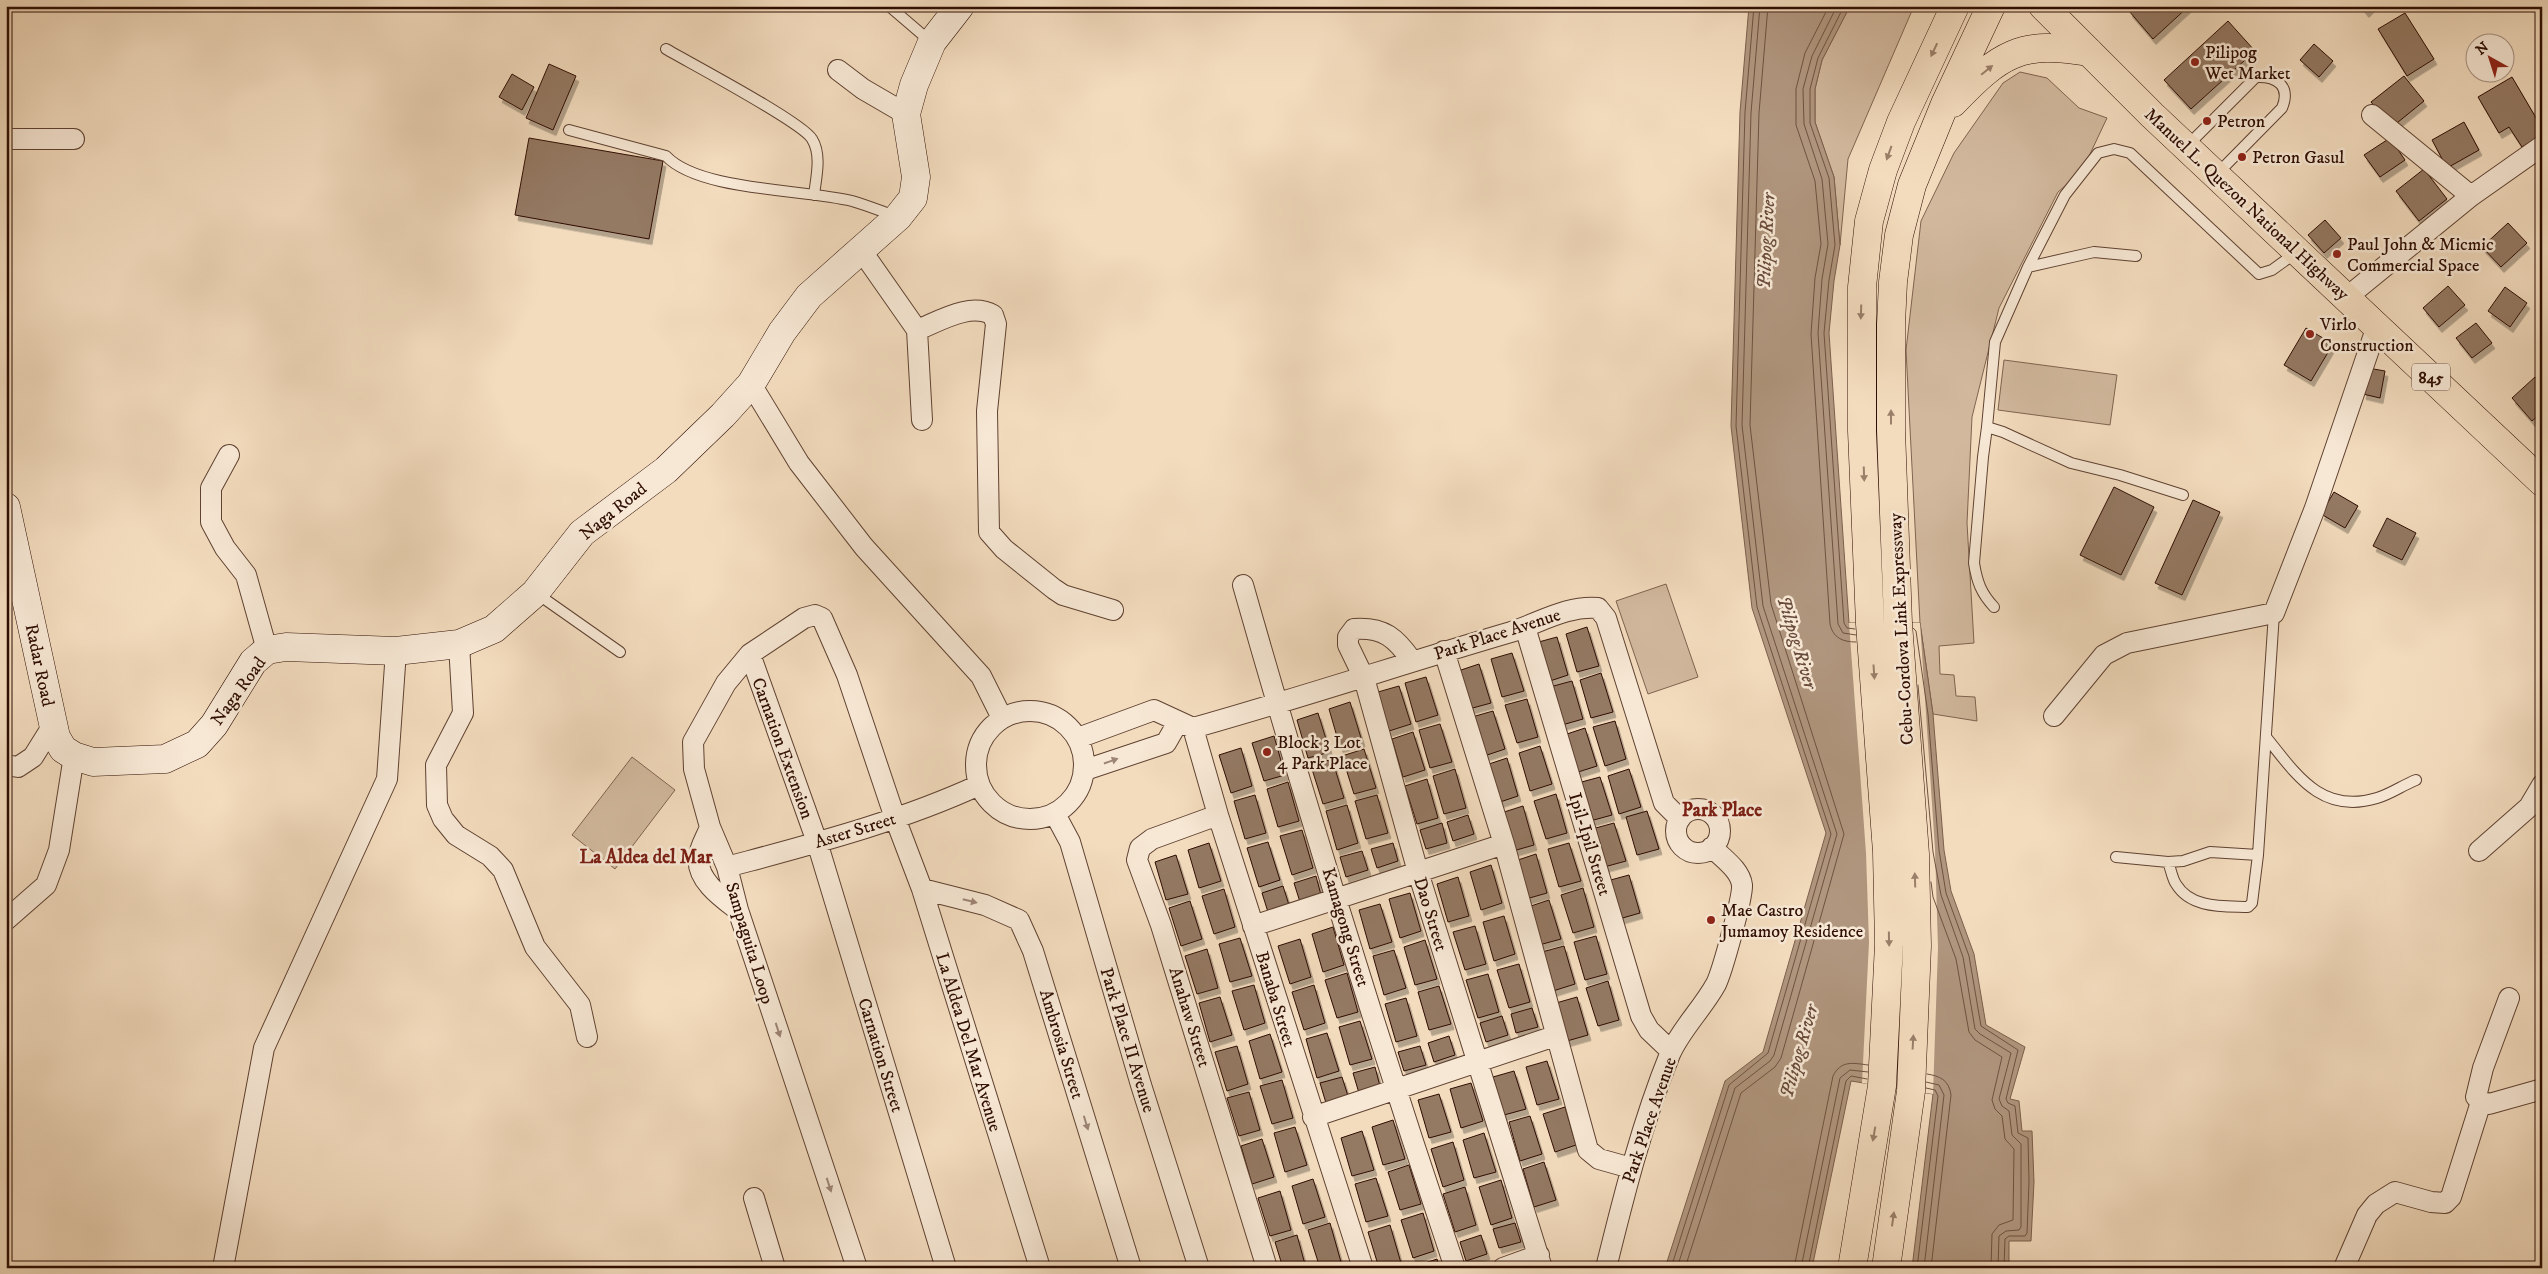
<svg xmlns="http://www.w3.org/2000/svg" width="2548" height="1274" viewBox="0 0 2548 1274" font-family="'IM FELL DW Pica',serif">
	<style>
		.green { fill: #d2b99e; stroke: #806350 }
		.water { fill: #b0967e; stroke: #7c5f4c }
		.pier { fill: #f3dcbe }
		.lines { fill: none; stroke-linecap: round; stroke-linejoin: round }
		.shore { stroke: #6f5240; stroke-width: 1 }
		.building { fill: #947964; stroke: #2e0d02; filter: url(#shadow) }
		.lane-casing { stroke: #5f4131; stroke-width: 12 }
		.street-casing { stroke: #5f4131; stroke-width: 22 }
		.secondary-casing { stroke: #2e0d02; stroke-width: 29 }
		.primary-casing { stroke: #2e0d02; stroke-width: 29 }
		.highway-casing { stroke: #2e0d02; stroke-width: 29 }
		.lane { stroke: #f7e8d5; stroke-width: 10 }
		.street { stroke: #f7e8d5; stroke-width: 20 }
		.secondary { stroke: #f7e8d5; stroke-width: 28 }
		.primary { stroke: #f3dcbe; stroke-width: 28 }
		.highway { stroke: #f3dcbe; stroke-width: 28 }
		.oneway { fill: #9a7f69 }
		.oneway2 { fill: #9d8576 }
		.poi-dot { fill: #8f2418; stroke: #f7e8d5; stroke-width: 2 }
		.labels { text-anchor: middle; stroke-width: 5; stroke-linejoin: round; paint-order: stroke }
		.shield { fill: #f7e8d5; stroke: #6a4f41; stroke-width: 1 }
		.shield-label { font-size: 16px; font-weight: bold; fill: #2e0d02 }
		.poi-label { font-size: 18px; fill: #2e0d02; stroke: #f7e8d5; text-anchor: start }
		.street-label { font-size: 18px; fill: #2e0d02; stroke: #f7e8d5 }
		.water-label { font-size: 19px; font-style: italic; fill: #684b3a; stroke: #f7e8d5 }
		.neighbourhood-label { font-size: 19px; font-weight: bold; fill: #7a1f14; stroke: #f7e8d5 }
	</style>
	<defs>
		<filter id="shadow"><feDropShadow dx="3" dy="5.5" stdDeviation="0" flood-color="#0004"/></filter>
	</defs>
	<rect width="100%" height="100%" fill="#f3dcbe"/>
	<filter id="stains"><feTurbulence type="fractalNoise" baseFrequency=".004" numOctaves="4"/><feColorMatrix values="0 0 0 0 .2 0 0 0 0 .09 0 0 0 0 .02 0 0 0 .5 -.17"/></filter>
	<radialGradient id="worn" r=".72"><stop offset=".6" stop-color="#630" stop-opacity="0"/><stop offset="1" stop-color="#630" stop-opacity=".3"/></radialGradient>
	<path class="green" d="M1850,6H1914L1848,159L1840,245L1834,177L1815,122V89L1822,60Z
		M2020,72L2047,78L2079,108L2107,118L2082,171L2058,192L1999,308L1972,417L1967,523L1974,643L1939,646L1940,674L1954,675L1956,696L1975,697L1977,721L1933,714L1920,623L1906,350L1921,221L1954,153L2003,83Z
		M2004,360L2117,375L2110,425L1998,410Z
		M1666,584L1698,677L1648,694L1616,601Z
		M632,757L675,790L615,869L572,835Z"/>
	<path class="water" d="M1749,6H1850L1822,60L1815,89V122L1834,177L1840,245L1834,281L1829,333L1849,623H1920L1933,714L1944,850L1951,891L1974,954L1986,1025L2025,1047L2010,1099L2019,1101L2022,1131H2032L2034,1182L2031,1241H2009V1268H1912L1933,1094L1851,1081L1812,1268H1665L1725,1081L1763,1052L1826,833L1752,608L1731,426L1740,112Z"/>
	<path class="pier" d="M1849,623H1920L1935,849L1938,948L1933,1094L1862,1083L1869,942L1866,853Z"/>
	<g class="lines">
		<path class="shore" d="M1829,6L1805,53L1796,89V125L1815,181L1821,244L1815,278L1811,334L1830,624C1833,638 1843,642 1856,642
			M1837,6L1812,56L1803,89L1804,124L1822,179L1828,244L1822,279L1818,333L1838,624L1843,633L1856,635
			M1844,6L1818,58L1810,89V123L1829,178L1835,245L1829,280L1824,333L1844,623L1847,628L1855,629
			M1913,628L1916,631L1928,714L1939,850L1946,893L1969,956L1981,1026L2018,1050L2006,1099L2008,1103L2015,1106L2018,1133L2028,1138L2029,1182L2027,1233L2025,1236H2009L2005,1239L2004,1268
			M1918,685L1933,852L1941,895L1963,957L1975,1029L1980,1034L2011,1053L1999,1099L2002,1106L2009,1111L2012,1135L2021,1144V1227L2019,1230L2006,1231L1999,1236L1998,1268
			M1931,882L1933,897L1956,959L1969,1032L1975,1040L2002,1057L1992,1100L1995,1109L2002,1116L2005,1139L2014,1149L2013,1220L1999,1225L1992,1234L1991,1268
			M1927,1074C1940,1076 1949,1080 1951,1095L1931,1268
			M1671,1268L1729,1085L1768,1053L1831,834L1757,607L1736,426L1745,112L1754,6
			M1677,1268L1735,1088L1770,1061L1774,1055L1837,834L1763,606L1742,425L1751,113L1760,6
			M1685,1268L1741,1093L1775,1067L1781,1058L1844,834L1771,604L1750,425L1759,113L1768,6
			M1794,1268L1833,1076C1841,1060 1853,1063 1868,1065
			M1801,1268L1840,1078L1850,1070L1868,1072
			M1808,1268L1846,1081L1851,1076L1867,1079
			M1917,1268L1938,1096L1935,1090L1926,1088
			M1924,1268L1944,1095L1939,1085L1926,1082"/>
	</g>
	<path class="building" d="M2135,6H2189L2153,39L2129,11Z
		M2361,6H2372L2366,12Z
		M2405,13L2434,59L2407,76L2378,29Z
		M2228,21L2255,51L2191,109L2164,80Z
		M2314,44L2333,61L2319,77L2300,60Z
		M549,64L576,76L553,130L526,118Z
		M512,74L534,87L522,110L499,97Z
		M2404,76L2424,101L2392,127L2371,102Z
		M2512,77L2542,128V135L2522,147L2509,127L2499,133L2478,97Z
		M2464,122L2479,150L2447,168L2432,140Z
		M529,138L663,161L649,239L515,215Z
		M2390,138L2405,160L2380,177L2364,155Z
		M2424,169L2447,199L2419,221L2396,191Z
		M2325,220L2341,238L2324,253L2308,235Z
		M2508,223L2527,243L2501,267L2482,247Z
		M2448,286L2465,305L2439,327L2423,308Z
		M2505,287L2527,303L2510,327L2488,311Z
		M2476,323L2492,343L2472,358L2456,338Z
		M2306,328L2333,344L2311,381L2284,365Z
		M2368,368L2385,371L2380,398L2363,394Z
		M2535,377L2542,384V412L2532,421L2512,398Z
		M2114,487L2154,507L2121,575L2080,555Z
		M2334,492L2358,506L2345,528L2321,514Z
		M2193,500L2220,512L2182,595L2155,583Z
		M2387,518L2416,533L2402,560L2373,546Z
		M1587,627L1599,666L1577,672L1566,634Z
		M1557,637L1568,675L1547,682L1535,643Z
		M1512,653L1524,691L1502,697L1491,659Z
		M1479,664L1491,703L1469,709L1458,671Z
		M1601,673L1613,712L1591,718L1580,680Z
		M1426,677L1438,715L1416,722L1405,683Z
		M1572,681L1583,719L1562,725L1550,687Z
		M1399,686L1411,724L1389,731L1378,692Z
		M1527,699L1538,737L1517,743L1505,705Z
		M1350,702L1362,741L1340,747L1329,709Z
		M1493,711L1505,749L1484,756L1472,717Z
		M1318,713L1330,752L1308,758L1297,720Z
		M1615,721L1626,759L1605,766L1593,727Z
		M1440,724L1452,762L1430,768L1419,730Z
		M1585,728L1597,766L1575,773L1564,735Z
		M1413,732L1425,770L1403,777L1392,739Z
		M1274,736L1285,775L1264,781L1252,743Z
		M1540,746L1552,784L1530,791L1519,753Z
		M1241,748L1252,786L1231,793L1219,755Z
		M1364,749L1376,788L1354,794L1342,756Z
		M1507,758L1518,796L1497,803L1486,765Z
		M1332,759L1344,798L1323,804L1311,766Z
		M1455,769L1466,808L1444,814L1433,776Z
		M1629,769L1641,807L1619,814L1608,776Z
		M1600,777L1612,815L1590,821L1578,783Z
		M1427,779L1438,818L1417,824L1405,786Z
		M1288,782L1299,821L1278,827L1267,789Z
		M1556,794L1567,833L1546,839L1534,801Z
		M1255,795L1266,833L1245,839L1234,801Z
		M1377,795L1388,833L1366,839L1355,801Z
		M1347,805L1358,843L1337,850L1326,811Z
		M1523,806L1534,845L1513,851L1501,813Z
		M1647,811L1659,849L1637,855L1626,817Z
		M1468,815L1474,834L1453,841L1447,822Z
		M1442,823L1447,843L1426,849L1420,830Z
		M1614,823L1626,861L1604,867L1592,829Z
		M1302,830L1313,868L1292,875L1280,836Z
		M1268,842L1280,880L1259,887L1247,848Z
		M1209,843L1221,881L1199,888L1188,850Z
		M1393,843L1398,861L1377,868L1371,849Z
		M1569,843L1581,881L1559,887L1548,849Z
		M1362,851L1368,870L1346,877L1340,857Z
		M1536,854L1547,893L1526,899L1515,861Z
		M1176,855L1188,894L1166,900L1155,862Z
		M1491,865L1502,903L1481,910L1470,872Z
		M1629,875L1640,913L1619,919L1607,881Z
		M1316,876L1321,895L1300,902L1294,883Z
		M1458,877L1469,916L1448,922L1437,884Z
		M1283,886L1289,905L1268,912L1262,893Z
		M1583,888L1594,927L1573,933L1561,895Z
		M1224,889L1235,927L1214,934L1202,896Z
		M1410,893L1421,931L1400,938L1389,899Z
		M1549,900L1561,939L1539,945L1528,907Z
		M1190,901L1202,939L1181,946L1169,908Z
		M1380,904L1392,942L1370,949L1359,910Z
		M1504,916L1515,954L1494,961L1483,922Z
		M1475,926L1486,964L1465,970L1453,932Z
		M1333,927L1344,965L1323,972L1312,934Z
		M1596,936L1607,974L1585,980L1574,942Z
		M1240,938L1252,976L1230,982L1219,944Z
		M1300,939L1311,977L1290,984L1278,946Z
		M1425,940L1437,979L1415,985L1404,947Z
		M1564,946L1575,984L1553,991L1542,952Z
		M1207,949L1218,988L1197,994L1185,956Z
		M1394,950L1406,988L1384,995L1373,956Z
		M1519,964L1530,1002L1509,1008L1497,970Z
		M1347,973L1358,1012L1337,1018L1325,980Z
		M1488,974L1499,1012L1478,1018L1466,980Z
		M1608,981L1619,1020L1598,1026L1586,988Z
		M1254,985L1265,1023L1244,1030L1232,991Z
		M1314,985L1325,1023L1304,1030L1292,992Z
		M1439,986L1451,1024L1429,1030L1418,992Z
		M1220,997L1232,1035L1210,1042L1199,1003Z
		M1577,997L1588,1035L1567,1041L1556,1003Z
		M1406,998L1417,1036L1396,1042L1385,1004Z
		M1532,1008L1538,1027L1516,1033L1511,1014Z
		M1502,1016L1508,1035L1486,1042L1480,1023Z
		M1360,1021L1372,1059L1350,1065L1339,1027Z
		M1327,1033L1339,1071L1317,1078L1306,1039Z
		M1270,1034L1282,1072L1260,1079L1249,1041Z
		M1449,1036L1455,1055L1434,1062L1428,1043Z
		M1237,1046L1248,1084L1227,1091L1215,1052Z
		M1420,1046L1426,1065L1404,1071L1398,1052Z
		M1547,1061L1559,1099L1537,1105L1526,1067Z
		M1375,1067L1380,1086L1359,1093L1353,1073Z
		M1514,1071L1526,1109L1504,1115L1493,1077Z
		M1342,1077L1348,1096L1326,1103L1320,1083Z
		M1282,1080L1293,1118L1272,1124L1260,1086Z
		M1471,1083L1483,1121L1461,1128L1450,1089Z
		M1249,1092L1260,1130L1239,1136L1227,1098Z
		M1439,1094L1451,1132L1429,1138L1418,1100Z
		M1565,1107L1576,1145L1555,1152L1543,1114Z
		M1530,1116L1542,1154L1520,1161L1509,1122Z
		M1393,1120L1405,1159L1383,1165L1372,1127Z
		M1295,1127L1307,1165L1285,1172L1274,1133Z
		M1362,1131L1374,1170L1352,1176L1341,1138Z
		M1484,1133L1496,1172L1474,1178L1463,1140Z
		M1262,1139L1274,1177L1252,1184L1241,1146Z
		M1453,1142L1464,1180L1443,1187L1431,1149Z
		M1544,1162L1556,1200L1534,1207L1523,1169Z
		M1409,1165L1421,1204L1400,1210L1388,1172Z
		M1376,1178L1388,1216L1366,1222L1355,1184Z
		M1313,1179L1325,1217L1303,1224L1292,1186Z
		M1501,1180L1512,1218L1491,1225L1479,1187Z
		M1465,1187L1476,1225L1455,1232L1443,1194Z
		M1280,1191L1291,1230L1270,1236L1258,1198Z
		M1423,1213L1434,1251L1413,1258L1401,1220Z
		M1330,1223L1341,1262L1320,1268L1308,1230Z
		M1515,1223L1521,1242L1499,1248L1493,1229Z
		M1390,1225L1401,1263L1379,1268L1368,1232Z
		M1297,1235L1306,1268H1283L1275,1242Z
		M1481,1235L1487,1254L1466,1261L1460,1242Z
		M1437,1259L1440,1268H1416V1266Z"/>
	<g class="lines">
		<defs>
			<path id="lane" d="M889,6L931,42
				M666,49C690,63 802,122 812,139C822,155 816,178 814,195
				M569,130L666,156C699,191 803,189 852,201C866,205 881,211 895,216
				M2187,146L2256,77C2277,76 2291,86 2282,108L2217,174
				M2028,267L2094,252L2136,256
				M1987,427L1995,342L2028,267L2065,195L2098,153L2114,149L2130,153L2259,274L2272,270L2297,252
				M536,593L620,652
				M1994,607C1981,593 1977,582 1974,563L1983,457L1987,427L2003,432L2071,463L2120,475L2183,495
				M2266,737C2296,774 2321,815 2377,798C2391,794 2403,785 2416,780
				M2116,857L2168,862L2183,861L2210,852L2258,855
				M2168,862C2171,869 2172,878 2176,884C2191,909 2224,906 2248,907L2252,903L2258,855L2274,613"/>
			<path id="street" d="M838,70L863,89L906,114
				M2372,115L2471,196
				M6,139H74
				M861,250L917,330L922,420
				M2346,298L2471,196L2542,146
				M917,330C940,321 970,302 993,315L996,324L987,411L989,532L1004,549L1054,589L1063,595L1113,610
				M751,384L799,463L864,547L981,676L1002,718
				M229,455L211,488V522L225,548L246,575L267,650
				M1243,585C1308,814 1379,1042 1455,1268
				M1525,627L1641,1016L1649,1030L1671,1051
				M459,644L463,713L436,765L437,805L443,819L456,835L490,856L503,870L535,947L580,1005L587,1037
				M1444,651L1504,844L1588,1150L1599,1159L1631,1168
				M750,654L817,842L946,1268
				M1412,661C1396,638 1384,627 1354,629L1348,637V645L1364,678L1418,872L1542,1268
				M976 765a54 54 0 1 1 108 0a54 54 0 1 1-108 0Z
				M2054,716L2104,655L2127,643L2274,613L2315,508L2377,326
				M1193,728L1218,815L1363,1268
				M1078,738L1154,710L1193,728C1300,698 1405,663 1511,632C1539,623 1568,605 1598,608L1606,618L1664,803L1680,819
				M6,765L18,767L33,757L53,725
				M1085,770L1166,743L1178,722
				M1676 831a22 22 0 1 1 44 0a22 22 0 1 1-44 0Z
				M1055,814L1070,842L1141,1085L1199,1268
				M1218,815L1152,839L1140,848L1137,860L1161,925L1267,1268
				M710,827C707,836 700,846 699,856C695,879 722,898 738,910
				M2479,851L2529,807L2542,785
				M727,867C812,844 899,822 979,785
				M922,889L985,905L1019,920L1033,951L1131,1268
				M6,920L46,885L59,850L74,756
				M1253,926L1504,844
				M2481,1102L2476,1097L2483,1068L2509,998
				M1313,1117L1555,1036
				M754,1198L775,1268
				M223,1268L264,1048L387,779L396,651
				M857,1268L738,910L727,867L710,827L694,769L693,742L726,683L750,654L804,618L815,615L822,618L847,675L895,818L922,889L1040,1268
				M1503,1268L1539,1255
				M1606,1268C1624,1195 1642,1123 1670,1054C1681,1029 1703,1008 1716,984C1722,972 1743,897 1742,885C1740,869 1722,858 1712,847
				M2344,1268L2367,1215L2376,1204L2395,1192L2431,1202L2445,1203L2451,1197L2481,1102L2489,1104L2542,1089"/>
			<path id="secondary" d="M6,507L56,737L63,749L74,756L93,762L165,759L197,744L214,725L253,662L267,650L286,647L396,651L459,644L494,629L535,593L582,533L666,470L723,415L751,384L782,332L809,296L898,217L913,198L916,177L906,114L914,85L932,42L960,6"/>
			<path id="primary" d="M2043,6L2152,115L2542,482"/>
			<path id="highway" d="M1953,103C2000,54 2020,40 2089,52
				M1852,1268L1882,1086L1889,944L1887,852L1870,624L1862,431V287L1869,221L1883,170L1901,122L1955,6
				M1886,1268L1911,1091L1917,946L1915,854L1898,623L1891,430V324L1893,282L1899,235L1912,185L1945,104L1991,6"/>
		</defs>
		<use href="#lane" class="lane-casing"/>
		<use href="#street" class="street-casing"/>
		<use href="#secondary" class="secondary-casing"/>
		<use href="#primary" class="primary-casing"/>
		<use href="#highway" class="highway-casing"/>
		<use href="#lane" class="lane"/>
		<use href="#street" class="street"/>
		<use href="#secondary" class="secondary"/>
		<use href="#primary" class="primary"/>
		<use href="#highway" class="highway"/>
	</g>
	<defs><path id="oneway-solid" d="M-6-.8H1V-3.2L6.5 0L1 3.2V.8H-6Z" transform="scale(1.25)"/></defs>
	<g class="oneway">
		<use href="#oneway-solid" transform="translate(1934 50) rotate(115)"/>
		<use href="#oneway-solid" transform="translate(1987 70) rotate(-39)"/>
		<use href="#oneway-solid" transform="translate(1889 153) rotate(110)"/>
		<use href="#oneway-solid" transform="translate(1861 312) rotate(92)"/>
		<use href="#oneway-solid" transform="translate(1891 417) rotate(-90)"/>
		<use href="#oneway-solid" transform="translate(1864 474) rotate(88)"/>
		<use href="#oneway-solid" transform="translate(1874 672) rotate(86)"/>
		<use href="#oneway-solid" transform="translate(1915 880) rotate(-92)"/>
		<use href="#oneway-solid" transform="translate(1889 939) rotate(89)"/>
		<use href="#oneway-solid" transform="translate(1913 1042) rotate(-87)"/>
		<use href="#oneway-solid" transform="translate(1874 1134) rotate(100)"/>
		<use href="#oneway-solid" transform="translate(1893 1219) rotate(-82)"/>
	</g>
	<g class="oneway2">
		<use href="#oneway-solid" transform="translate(1111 761) rotate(-19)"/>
		<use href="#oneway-solid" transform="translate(970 901) rotate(14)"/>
		<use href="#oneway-solid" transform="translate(778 1030) rotate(72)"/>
		<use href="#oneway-solid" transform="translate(1086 1123) rotate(73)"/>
		<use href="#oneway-solid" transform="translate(829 1185) rotate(72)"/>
	</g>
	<g class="poi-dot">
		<circle cx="2195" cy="62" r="5"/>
		<circle cx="2207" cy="121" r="5"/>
		<circle cx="2242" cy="157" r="5"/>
		<circle cx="2337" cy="254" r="5"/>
		<circle cx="2310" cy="334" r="5"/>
		<circle cx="1267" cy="752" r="5"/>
		<circle cx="1711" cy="920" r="5"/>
	</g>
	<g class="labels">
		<rect class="shield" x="2412" y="363.5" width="38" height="27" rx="4"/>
		<g class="shield-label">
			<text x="2431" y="383">845</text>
		</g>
		<g class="poi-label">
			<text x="2205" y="58">Pilipog<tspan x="2205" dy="21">Wet Market</tspan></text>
			<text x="2217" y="127">Petron</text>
			<text x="2252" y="163">Petron Gasul</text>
			<text x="2347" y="250">Paul John &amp; Micmic<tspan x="2347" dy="21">Commercial Space</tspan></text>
			<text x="2320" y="330">Virlo<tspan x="2320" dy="21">Construction</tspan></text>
			<text x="1277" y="748">Block 3 Lot<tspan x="1277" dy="21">4 Park Place</tspan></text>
			<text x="1721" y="916">Mae Castro<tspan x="1721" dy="21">Jumamoy Residence</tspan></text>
		</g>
		<g class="street-label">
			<text transform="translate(2247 204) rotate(43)" y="6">Manuel L. Quezon National Highway</text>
			<text transform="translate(613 511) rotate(-39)" y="6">Naga Road</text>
			<text transform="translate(1901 629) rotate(-93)" y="6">Cebu-Cordova Link Expressway</text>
			<text transform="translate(1497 634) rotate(-18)" y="6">Park Place Avenue</text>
			<text transform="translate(40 665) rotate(78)" y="6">Radar Road</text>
			<text transform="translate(238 691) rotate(-54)" y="6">Naga Road</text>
			<text transform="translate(783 748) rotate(70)" y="6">Carnation Extension</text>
			<text transform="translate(855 830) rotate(-17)" y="6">Aster Street</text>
			<text transform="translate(1590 844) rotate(73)" y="6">Ipil-Ipil Street</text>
			<text transform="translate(1431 914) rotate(73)" y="6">Dao Street</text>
			<text transform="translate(1346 927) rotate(73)" y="6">Kamagong Street</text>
			<text transform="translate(750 943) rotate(73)" y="6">Sampaguita Loop</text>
			<text transform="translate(1276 999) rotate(73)" y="6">Banaba Street</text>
			<text transform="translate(1190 1017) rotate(73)" y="6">Anahaw Street</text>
			<text transform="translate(1128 1040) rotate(73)" y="6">Park Place II Avenue</text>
			<text transform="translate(969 1042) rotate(73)" y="6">La Aldea Del Mar Avenue</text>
			<text transform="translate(1062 1044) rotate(73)" y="6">Ambrosia Street</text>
			<text transform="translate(881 1055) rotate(73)" y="6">Carnation Street</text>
			<text transform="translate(1649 1120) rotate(-71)" y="6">Park Place Avenue</text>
		</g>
		<g class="water-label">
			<text transform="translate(1765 241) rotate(-87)" y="7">Pilipog River</text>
			<text transform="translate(1798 642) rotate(73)" y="7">Pilipog River</text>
			<text transform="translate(1798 1051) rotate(-74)" y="7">Pilipog River</text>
		</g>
		<g class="neighbourhood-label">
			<text x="1722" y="816">Park Place</text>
			<text x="646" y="863">La Aldea del Mar</text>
		</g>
	</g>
	<rect width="2548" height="1274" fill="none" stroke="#f3dcbe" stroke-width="25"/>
	<rect x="8" y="8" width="2533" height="1259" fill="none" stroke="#2e0d02" stroke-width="2.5"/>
	<rect x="12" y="12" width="2523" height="1249" fill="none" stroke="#2e0d02"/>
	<g transform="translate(2490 58) rotate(321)"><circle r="24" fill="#f7e8d5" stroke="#a79081"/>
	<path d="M0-4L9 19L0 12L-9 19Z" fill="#8f2418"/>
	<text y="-8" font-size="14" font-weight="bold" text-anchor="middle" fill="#2e0d02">N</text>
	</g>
	<rect width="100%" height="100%" filter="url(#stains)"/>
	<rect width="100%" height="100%" fill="url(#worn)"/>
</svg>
